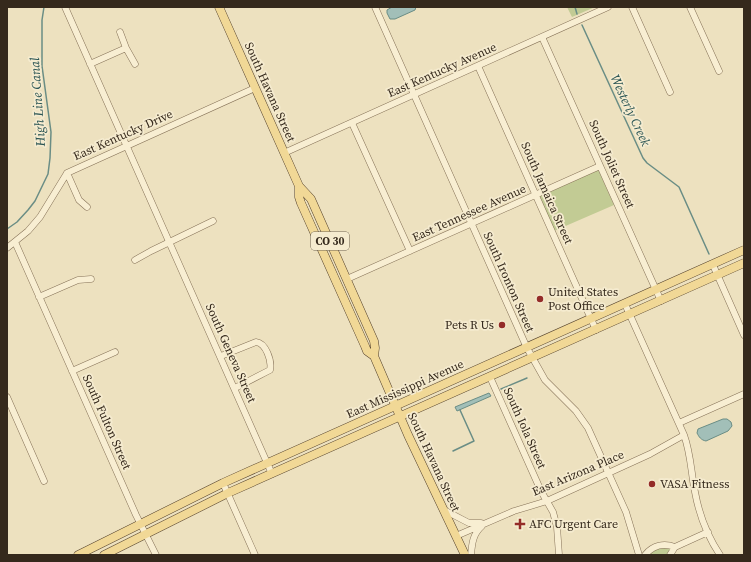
<svg xmlns="http://www.w3.org/2000/svg" width="751" height="562" viewBox="0 0 751 562" font-family="'Source Serif 4',serif">
	<style>
		.green { fill: #c2cb94 }
		.water { fill: #a2bfb8; stroke: #6a8d85 }
		.lines { fill: none; stroke-linecap: round; stroke-linejoin: round }
		.stream { stroke: #6a8d85; stroke-width: 1.5 }
		.minor-casing { stroke: #867258; stroke-width: 7 }
		.major-casing { stroke: #53402c; stroke-width: 9 }
		.minor { stroke: #f8eed2; stroke-width: 6 }
		.major { stroke: #f1d896; stroke-width: 8 }
		.poi-dot { fill: #942c28; stroke: #f5ebcf; stroke-width: 1.5 }
		.labels { text-anchor: middle; stroke-width: 3.5; stroke-linejoin: round; paint-order: stroke }
		.shield { fill: #f5ebcf; stroke: #6f6352; stroke-width: 1 }
		.shield-label { font-size: 11px; font-weight: bold; fill: #35291c }
		.street-label { font-size: 12px; fill: #35291c; stroke: #f5ebcf }
		.poi-label { font-size: 12px; fill: #35291c; stroke: #f5ebcf; text-anchor: start }
		.water-label { font-size: 13px; font-style: italic; fill: #2b5554; stroke: #f5ebcf }
	</style>
	<rect width="100%" height="100%" fill="#ede1bf"/>
	<path class="green" d="M567,7H595L572,17Z
		M598,169L614,205L554,231L539,196Z
		M671,546L670,555H645L650,550Z"/>
	<path class="water" d="M392,7H416L415,10L395,19H390L387,13V10Z
		M489,393L491,396L457,411L455,407Z
		M723,419H727L731,422L732,426L728,431L706,441C701,440 699,437 697,433L698,429Z"/>
	<g class="lines">
		<path class="stream" d="M575,7L577,14
			M582,25L643,158L647,163L679,187L709,254
			M7,229L17,222L28,210L35,201L48,174L50,158L51,132L42,66V20L44,7
			M501,389L527,378
			M453,451L474,441L460,410"/>
		<defs>
			<path id="minor" d="M65,7L272,474
				M375,7L527,348L545,380L576,411L588,428L626,512L639,555
				M632,7L670,92
				M690,7L719,71
				M120,32L126,48L135,64
				M542,37L661,301
				M90,64L126,48
				M478,66L596,330
				M352,123L410,251
				M284,153L608,7
				M67,173L79,200L87,207
				M15,242L136,515L156,555
				M7,248L28,231L40,217L67,173L255,88
				M135,260L151,251L213,221
				M713,265L744,335
				M347,279L600,166
				M39,297L78,280L91,279
				M625,304L684,435C691,454 691,473 695,492C699,514 708,537 720,555
				M221,356L256,342C266,343 272,361 270,370L235,388
				M72,371L115,352
				M490,377L541,491L553,512L557,527L559,555
				M7,397L44,481
				M679,423L744,394
				M223,483L255,555
				M444,510L469,523H481
				M456,536L514,511L547,501L650,454L684,435
				M471,555C472,543 473,534 482,526
				M645,555C653,545 664,543 675,547
				M670,555L675,547L708,532"/>
			<path id="major" d="M219,7L299,186L311,199L374,341L375,348L374,356
				M299,186V197L301,203L365,346L367,351L374,356L408,435L465,555
				M78,555L223,483L744,250
				M104,555L228,493L744,263"/>
		</defs>
		<use href="#minor" class="minor-casing"/>
		<use href="#major" class="major-casing"/>
		<use href="#minor" class="minor"/>
		<use href="#major" class="major"/>
	</g>
	<g class="poi-dot">
		<circle cx="540" cy="299" r="4"/>
		<circle cx="502" cy="325" r="4"/>
		<circle cx="652" cy="484" r="4"/>
		<path d="M518 518h4v4h4v4h-4v4h-4v-4h-4v-4h4z"/>
	</g>
	<g class="labels">
		<rect class="shield" x="311" y="232" width="38" height="18" rx="3"/>
		<g class="shield-label">
			<text x="330" y="245">CO 30</text>
		</g>
		<g class="street-label">
			<text transform="translate(442 70) rotate(-24)" y="4">East Kentucky Avenue</text>
			<text transform="translate(270 92) rotate(66)" y="4">South Havana Street</text>
			<text transform="translate(123 135) rotate(-24)" y="4">East Kentucky Drive</text>
			<text transform="translate(612 164) rotate(66)" y="4">South Joliet Street</text>
			<text transform="translate(547 193) rotate(66)" y="4">South Jamaica Street</text>
			<text transform="translate(469 213) rotate(-24)" y="4">East Tennessee Avenue</text>
			<text transform="translate(509 282) rotate(66)" y="4">South Ironton Street</text>
			<text transform="translate(231 353) rotate(66)" y="4">South Geneva Street</text>
			<text transform="translate(405 389) rotate(-24)" y="4">East Mississippi Avenue</text>
			<text transform="translate(107 422) rotate(66)" y="4">South Fulton Street</text>
			<text transform="translate(525 428) rotate(66)" y="4">South Iola Street</text>
			<text transform="translate(434 462) rotate(65)" y="4">South Havana Street</text>
			<text transform="translate(578 473) rotate(-23)" y="4">East Arizona Place</text>
		</g>
		<g class="poi-label">
			<text x="548" y="296">United States<tspan x="548" dy="14">Post Office</tspan></text>
			<text x="494" y="329" text-anchor="end">Pets R Us</text>
			<text x="660" y="488">VASA Fitness</text>
			<text x="529" y="528">AFC Urgent Care</text>
		</g>
		<g class="water-label">
			<text transform="translate(37 102) rotate(-94)" y="5">High Line Canal</text>
			<text transform="translate(631 110) rotate(65)" y="5">Westerly Creek</text>
		</g>
	</g>
	<rect width="751" height="562" fill="none" stroke="#35291c" stroke-width="16"/>
</svg>
